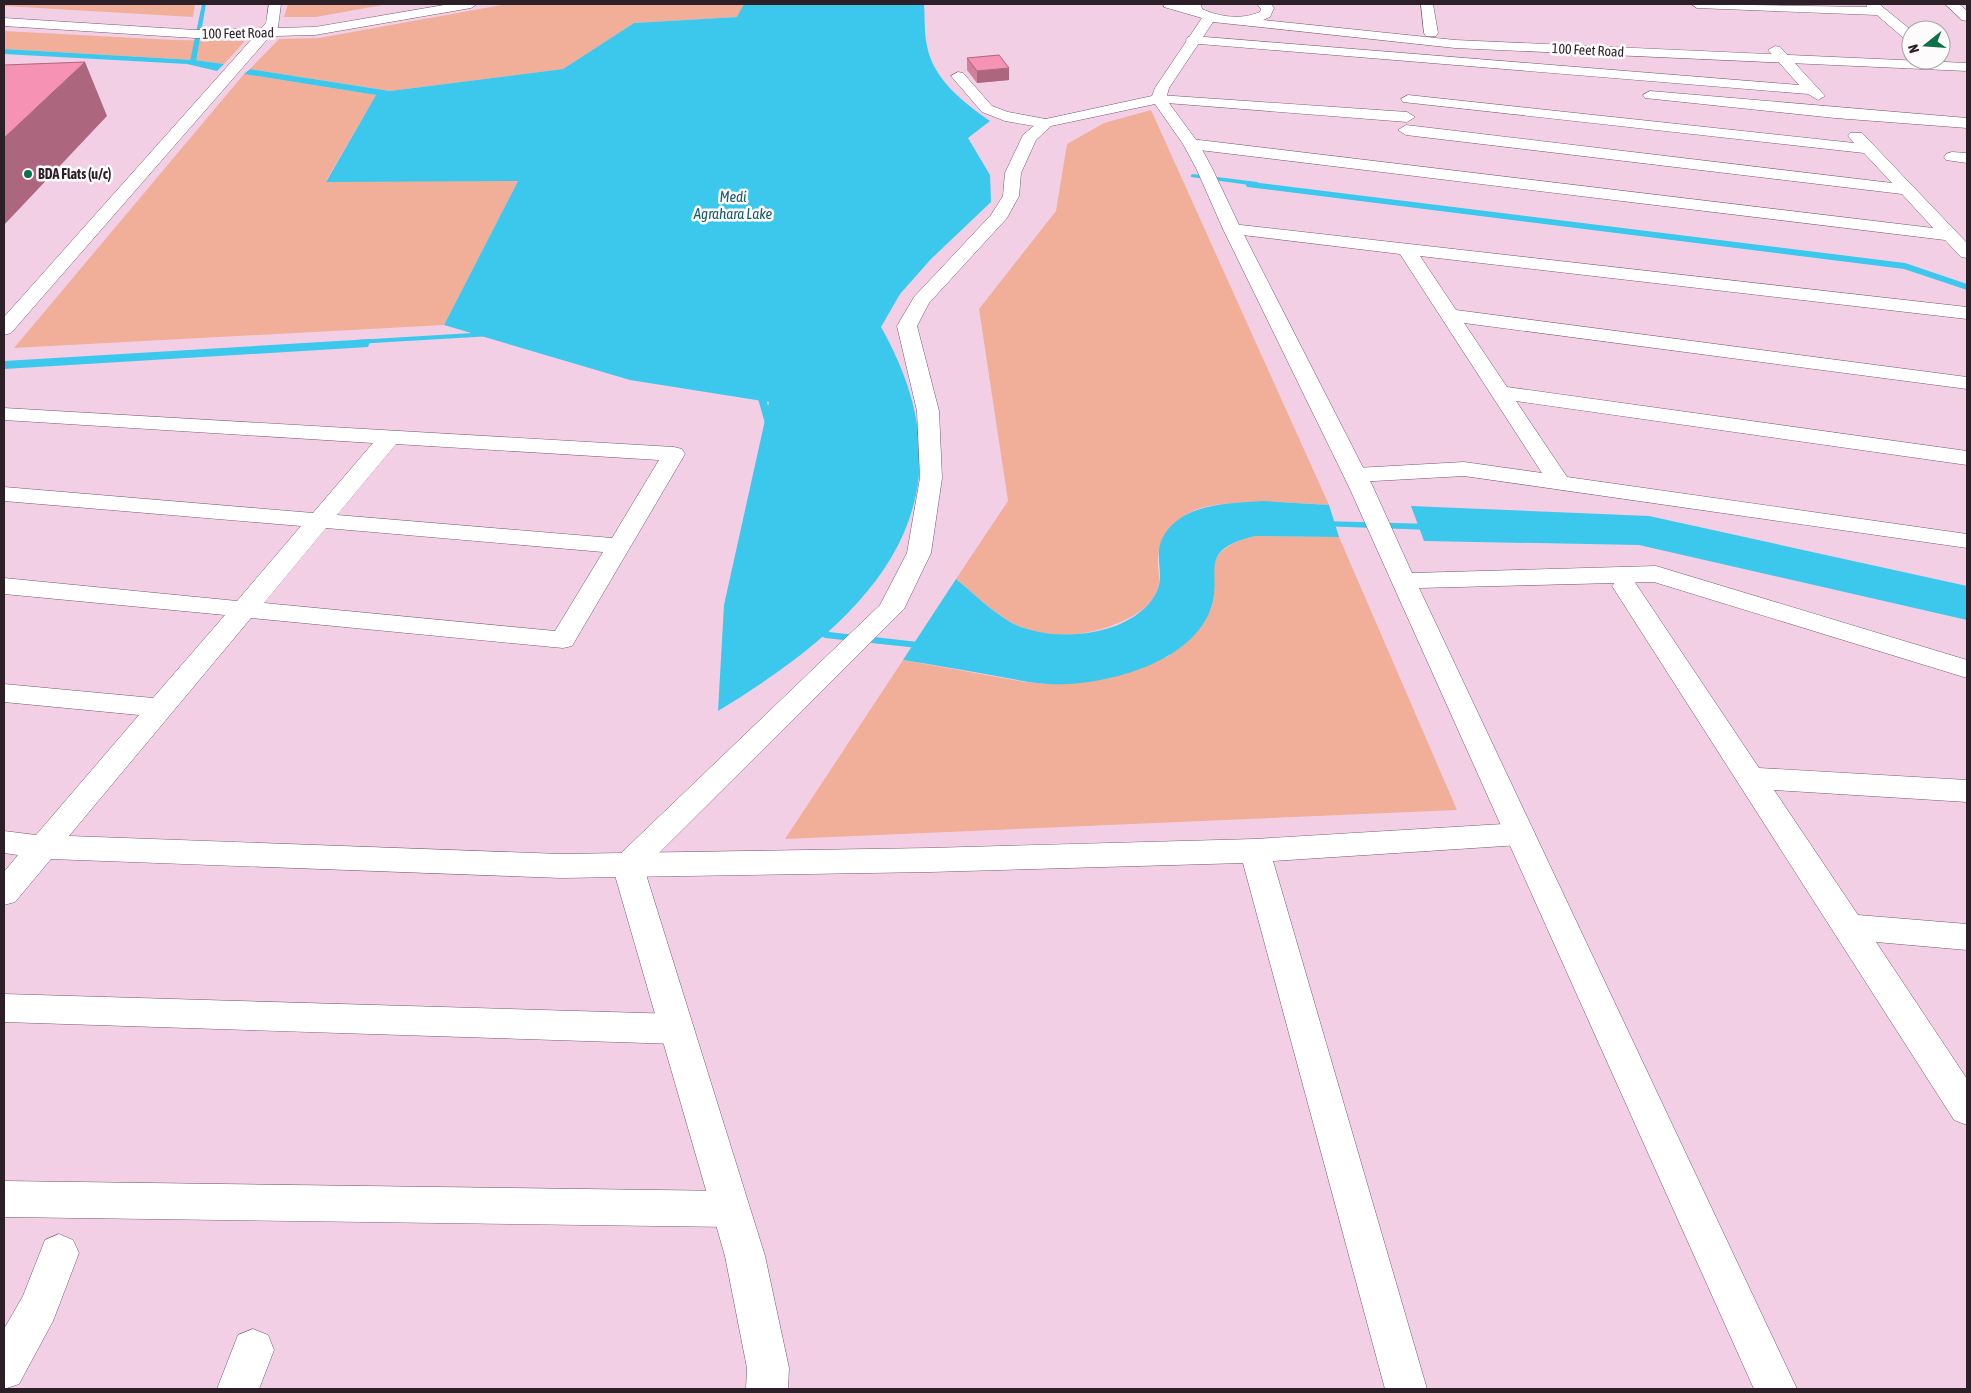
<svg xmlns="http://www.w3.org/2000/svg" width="1971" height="1393" viewBox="0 0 1971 1393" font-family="'Asap Condensed',sans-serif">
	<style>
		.green { fill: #f1af99 }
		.water { fill: #3cc8ec }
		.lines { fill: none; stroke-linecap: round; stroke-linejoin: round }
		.stream { fill: #3cc8ec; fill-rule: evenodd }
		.street-casing { stroke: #78596d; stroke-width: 1 }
		.secondary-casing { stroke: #78596d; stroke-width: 1 }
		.street { fill: #fff; fill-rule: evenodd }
		.secondary { fill: #fff; fill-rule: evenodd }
		.wall { fill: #d47e9a }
		.shaded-wall { fill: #ac667d }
		.building { fill: #f692b3; stroke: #ac667d }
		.poi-dot { fill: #0a7148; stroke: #fefbfd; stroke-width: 2 }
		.labels { text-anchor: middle; stroke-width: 5; stroke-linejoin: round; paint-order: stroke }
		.far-street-label { font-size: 14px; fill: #2c1f27; stroke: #fefbfd }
		.far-poi-label { font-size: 14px; font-weight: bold; fill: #2c1f27; stroke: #fefbfd; text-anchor: start }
		.far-water-label { font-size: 15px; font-style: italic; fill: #105d6f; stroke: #fefbfd }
	</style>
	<rect width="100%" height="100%" fill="#f3cfe6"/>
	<path class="green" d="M4,4H195L193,17L4,6Z
		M288,4H388L316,17H284Z
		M507,4H744L738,17L634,23L563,69L390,91L250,69L279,39L319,38Z
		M4,31L174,40L245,41L224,64L194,60L4,49Z
		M244,74L376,95L326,181H518L444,325L14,348Z
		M1151,110L1329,505C1296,503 1207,495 1183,517C1170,528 1157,545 1158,562C1158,574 1162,583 1155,595C1146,611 1129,619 1113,625C1081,638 1041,639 1010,622C991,611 973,593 956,579L1008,501L979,309L1056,211L1067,144L1104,123Z
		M1255,536L1339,537L1457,810L785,839L903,660L1025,682L1049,684L1087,681L1118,675L1169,656L1214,579C1209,552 1232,541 1255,536Z"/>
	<path class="water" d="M744,4H924C925,18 924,32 927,46C933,79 964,103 990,121L968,138L990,175L991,202L931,259L900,294L881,327C983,508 868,620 718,711L724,605L769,402L630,380L444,325L518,181L326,182L376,95L244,74L250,69L390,91L563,69L634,23L737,17Z
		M4,49L194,60L224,64L217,71L187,64L4,54Z
		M1244,181L1905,263L1967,284V290L1904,269L1247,187Z
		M371,339L368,347L4,369V361Z
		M1263,501L1329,505L1339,537L1255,536C1192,551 1226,574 1209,613C1187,665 1100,687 1048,684C1030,683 1013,679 996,676C965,670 934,665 903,660L956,579C973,593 991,611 1010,622C1050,644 1130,638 1155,595C1169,571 1146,551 1172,525C1194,503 1234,503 1263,501Z
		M1411,506L1649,516L1967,586V620L1639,545L1424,541Z"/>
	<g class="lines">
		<path class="stream" d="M202,4H206L196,61L193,63L190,61Z
			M1193,174L1257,182L1260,184L1257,186L1191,177V175Z
			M489,332L493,334L492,336L356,344L352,342L356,340Z
			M756,386H759L763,388L774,427L773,429H767L766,427L755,388Z
			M1322,521L1432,524L1436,527L1432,530L1319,526L1318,524Z
			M822,619L827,622L829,632L927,643L932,646L927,649L825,638L820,635L817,622Z"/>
		<defs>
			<path id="street" d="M269,4H281L278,27L11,333L4,335V317L266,23Z
				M1421,4H1433L1438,33L1436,36H1426L1424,33Z
				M1691,4L1867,7L1866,4H1879L1911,30V41L1906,40L1877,15L1697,8Z
				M1945,4H1959L1967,11V21L1962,20Z
				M1193,36L1799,85L1768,50L1775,46L1780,47L1825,96L1818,100L1808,94L1188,43L1186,40L1188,37Z
				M958,72L963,73L992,106L1008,112L1051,120L1054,123L1046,128L1005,121L982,112L951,76Z
				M1650,91L1967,118V128L1835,118L1645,98L1643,95Z
				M1159,95L1407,112L1415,117L1407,122L1154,102L1152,99L1154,96Z
				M1408,95L1854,143L1848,136L1850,133H1862L1967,243V258L1961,257L1945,240L1191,149L1183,144L1191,139L1933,228L1902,194L1406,135L1398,130L1406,125L1892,183L1864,153L1403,102L1401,99Z
				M1952,152L1967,153V163L1946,160L1944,157L1946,154Z
				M1232,224L1967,307V319L1420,256L1456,310L1967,377V389L1464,323L1507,387L1967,451V465L1516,401L1567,477L1967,534V548L1464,476L1356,482L1348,480L1345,475L1348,470L1356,468L1464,462L1542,473L1400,254L1226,233L1223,229L1226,225Z
				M4,408L674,447L682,449L685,454L572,646L563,648L251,618L69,836L561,854L930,848L1255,839L1520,823L1531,826L1535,834L1531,842L1520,845L1273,861L1427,1389H1385L1243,863L930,872L561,878L51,859L15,902L4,905V872L18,855L4,853V831L36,835L139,715L4,702V684L153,698L225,615L4,594V578L237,601L301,526L4,501V487L313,513L373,443L4,420ZM396,444L659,460L612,538L337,515ZM326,528L603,552L555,631L264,603Z
				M1625,578L1634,581L1759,768L1967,780V802L1774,790L1858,915L1967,924V950L1876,942L1967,1079V1125L1954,1120L1612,586L1616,581Z
				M4,994L677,1014L689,1019L694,1029L689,1039L677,1044L4,1022Z
				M4,1181L731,1191L745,1196L750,1209L745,1222L731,1227L4,1217Z
				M59,1234L73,1240L79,1253L53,1321L19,1384L4,1389V1329L23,1296L45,1240Z
				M253,1329L268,1335L274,1350L259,1389H217L238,1335Z"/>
			<path id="secondary" d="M450,4H477L471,8L315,35L195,38L4,26V18L195,30L315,27Z
				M1163,4H1201L1202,9C1220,17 1241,20 1260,12L1261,9L1257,4H1271L1274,8L1270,17L1263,20L1455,40L1967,63V71L1455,48L1213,22L1169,88L1166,99L1199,144L1212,168L1241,229L1373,487L1412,573L1656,566L1967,660V678L1654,582L1419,588L1797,1389H1754L1349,487L1223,229L1196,168L1183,144L1155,104L1051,126L1036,140L1021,173L1019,196L1007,218L929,303L917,326L939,411L942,478L931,553L904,609L644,868L765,1256L789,1368L788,1389H746L747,1368L725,1256L612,865L617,857L880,605L907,553L920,478L917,411L897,326L914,297L991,215L1003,196L1005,173L1023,135L1041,120L1152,96L1155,88L1202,18L1164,7Z"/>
		</defs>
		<use href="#street" class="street-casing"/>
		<use href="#secondary" class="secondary-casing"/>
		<use href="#street" class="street"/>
		<use href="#secondary" class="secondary"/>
	</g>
	<path class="wall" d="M967,58L1009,80L977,83L967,70Z"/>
	<path class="shaded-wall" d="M85,62L107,116L4,225V138Z
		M1009,68V80L977,83V71Z"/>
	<path class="building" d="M999,55L1009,68L977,71L967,58Z
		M85,62L4,138V65Z"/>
	<circle class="poi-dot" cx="28" cy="174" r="5"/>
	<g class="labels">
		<g class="far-street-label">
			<text transform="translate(238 33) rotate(-1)" y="5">100 Feet Road</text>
			<text transform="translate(1588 50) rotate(3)" y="5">100 Feet Road</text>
		</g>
		<g class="far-poi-label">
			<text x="38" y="179">BDA Flats (u/c)</text>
		</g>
		<g class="far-water-label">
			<text x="733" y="202">Medi<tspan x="733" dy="17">Agrahara Lake</tspan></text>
		</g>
	</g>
	<rect width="1971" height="1393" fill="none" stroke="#2c1f27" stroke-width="10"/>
	<g transform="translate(1926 45) rotate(253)"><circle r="24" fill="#fefbfd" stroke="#aaa3a7"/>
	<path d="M0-4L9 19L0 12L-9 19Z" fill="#0a7148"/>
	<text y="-8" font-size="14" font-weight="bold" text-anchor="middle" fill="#2c1f27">N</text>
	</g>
</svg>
